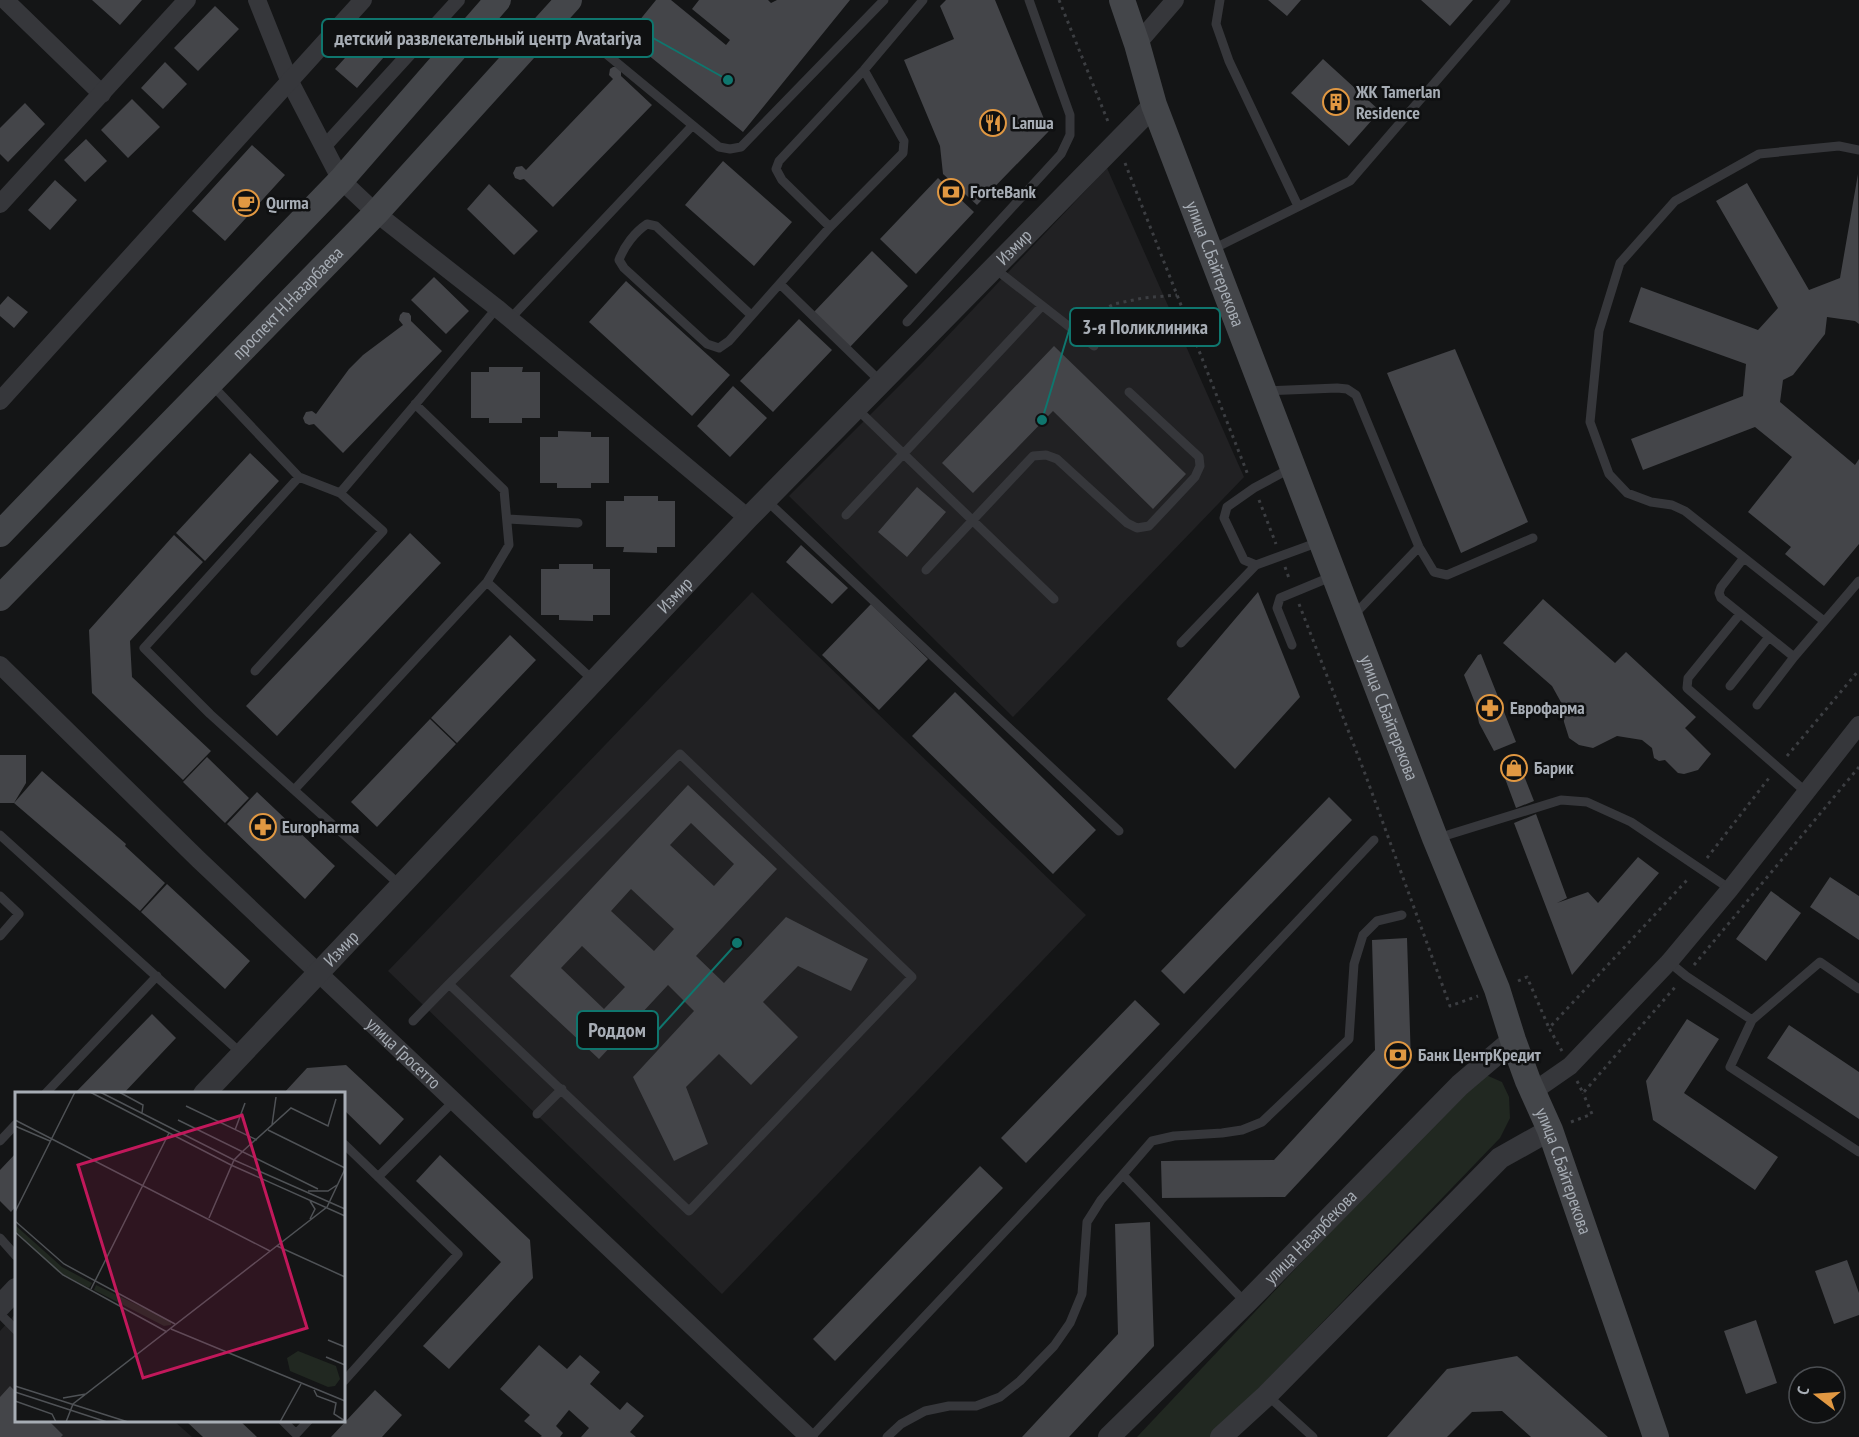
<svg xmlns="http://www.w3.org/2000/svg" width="1859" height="1437" viewBox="0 0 1859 1437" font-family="'PT Sans Narrow',sans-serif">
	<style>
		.built { fill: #212123 }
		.green { fill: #212821 }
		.building { fill: #444549; fill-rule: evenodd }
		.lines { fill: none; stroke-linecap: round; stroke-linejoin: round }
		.path { stroke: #3c3e42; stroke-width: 3; stroke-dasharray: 3 4.5; stroke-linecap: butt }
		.service { stroke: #36373b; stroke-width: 9 }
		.pedestrian { stroke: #36373b; stroke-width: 14 }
		.minor { stroke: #36373b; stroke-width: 18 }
		.tertiary { stroke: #36373b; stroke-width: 22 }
		.secondary { stroke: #44464a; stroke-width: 26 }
		.labels { text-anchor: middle; stroke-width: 5; stroke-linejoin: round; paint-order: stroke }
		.poi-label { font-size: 18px; font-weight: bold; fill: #a7adb5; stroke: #0f1011; text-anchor: start }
		.street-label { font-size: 18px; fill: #a7adb5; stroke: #0f1011 }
		.inset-road { fill: none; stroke: #4f5256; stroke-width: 1.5 }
		.view { fill: #c2185b; fill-opacity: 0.15; stroke: #c2185b; stroke-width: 3 }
		.inset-edge { fill: none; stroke: #a7adb5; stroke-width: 3 }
		.leader { fill: none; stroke: #0f766e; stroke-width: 2 }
		.callout-dot { fill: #0f766e; stroke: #0f1011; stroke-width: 2 }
		.callout { fill: #0f1011; stroke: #0f766e; stroke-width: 2 }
		.callout-label { font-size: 20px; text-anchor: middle; font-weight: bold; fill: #a7adb5 }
	</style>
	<rect width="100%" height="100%" fill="#141516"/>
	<path class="built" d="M1107,168L1244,477L1013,717L789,496L922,363Z
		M752,592L1086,915L722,1294L388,971Z
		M16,1313V1420L174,1421L192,1437H0V1331Z"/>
	<path class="green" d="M1486,1075L1502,1082L1509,1097L1510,1118L1500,1138L1212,1437H1137L1476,1077Z"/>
	<path class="building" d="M92,0H142L120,25Z
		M656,0H671L726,45L730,40L692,9L699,0H768L771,3L777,0H850L743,132L626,37Z
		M946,0H995L1049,131L977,205L943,174L940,146L904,60L954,39L940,6Z
		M1268,0H1301L1287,16Z
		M1421,0H1473L1450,26Z
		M215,6L239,29L198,71L174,48Z
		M363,38L384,57L357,88L335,69Z
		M1323,59L1380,111L1349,146L1291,93Z
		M165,62L187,84L163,109L141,88Z
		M613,67H619L621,71V76L652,105L553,207L524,179L520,180L515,178L513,173L516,167L522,166L526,170L613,79L609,75L610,69Z
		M132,99L160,127L128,158L101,130Z
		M25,103L45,124L8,162L0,154V128Z
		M86,139L107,161L85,182L64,160Z
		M252,145L285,175L225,241L192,211Z
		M723,161L792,222L754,266L685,205Z
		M1858,174L1859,324L1855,321L1827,317L1825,334L1793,375L1783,380L1780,402L1855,465L1859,459V544L1824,586L1785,554L1791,547L1748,512L1792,457L1755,427L1643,470L1631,439L1743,396L1746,364L1629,322L1641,287L1758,330L1778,308L1716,201L1747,183L1809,290L1840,278Z
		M938,178L974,212L916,274L880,239Z
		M55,180L77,200L50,230L28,210Z
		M489,184L538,231L514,255L467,209Z
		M872,251L908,286L850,347L814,312Z
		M434,277L469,311L446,334L411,300Z
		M626,281L730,375L692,416L589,322Z
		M8,296L28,312L14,328L0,316V305Z
		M403,312L409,313L411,316V321L442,351L343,453L314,424L309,425L305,423L303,418L306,412L312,411L316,414L349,369L363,355L403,325L399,320L400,315Z
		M799,319L832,350L773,412L740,381Z
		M1054,346L1186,474L1153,509L1053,411L973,493L942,463Z
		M1455,349L1528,522L1461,553L1387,373Z
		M489,367H523L522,372H540V418H522V423H489V418H471V372H489Z
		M733,386L767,418L730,457L697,426Z
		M558,431L591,432V437H609V483H591V488H557V483H540V437H558Z
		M250,453L279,481L205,561L176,533Z
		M917,487L946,512L907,557L878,532Z
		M624,496H658V501H675V547H657V553L623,552L624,547H606V501H624Z
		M410,533L441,563L277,736L246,706Z
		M174,535L203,562L130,641L132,677L211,751L183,780L92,693L89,630Z
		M801,545L848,588L832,604L786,562Z
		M559,564H593V569H610V615H593V621L559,620V615H541V569H559Z
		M1258,592L1300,697L1235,769L1167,699Z
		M1543,599L1615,663L1626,652L1696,717L1685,728L1711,754L1698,770L1684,774L1678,773L1665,760L1659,761L1654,758L1652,748L1642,740L1617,736L1593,748L1579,745L1569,738L1564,722L1562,704L1552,686L1503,643Z
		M871,604L928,659L879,710L822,655Z
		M510,635L536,660L457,743L431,718Z
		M1481,654L1516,742L1494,751L1479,723L1475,703L1464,675L1478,655Z
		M955,692L1096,830L1053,874L912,736Z
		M430,719L456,744L377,827L351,802Z
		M0,755H26V783L14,803H0Z
		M207,757L249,798L225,823L183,782Z
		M1517,758L1534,801L1516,808L1500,765Z
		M42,771L126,844L125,846L165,883L140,911L14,803Z
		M688,785L777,869L696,956L724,983L786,917L868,959L851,991L798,966L763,1002L798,1037L751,1085L719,1054L686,1087L708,1144L674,1161L633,1077L694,1011L668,985L599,1059L510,976ZM691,823L734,864L714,886L670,845ZM631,889L674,929L654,951L611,911ZM582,946L625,987L604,1009L561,968Z
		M257,792L335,866L305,899L227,824Z
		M1329,797L1352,820L1184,994L1161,971Z
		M1536,814L1567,898L1557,903L1588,892L1598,903L1638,857L1659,873L1572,975L1514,823Z
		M1830,877L1859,896V940L1810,907Z
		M167,884L250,961L225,989L141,912Z
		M1771,891L1801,913L1766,961L1736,939Z
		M1407,938L1411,1062L1285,1197L1162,1198L1161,1161L1274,1160L1375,1050L1372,940Z
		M1135,1000L1160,1024L1026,1163L1001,1138Z
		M152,1014L176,1038L123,1094H74Z
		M1687,1019L1719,1039L1684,1093L1778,1157L1755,1190L1653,1120L1646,1081Z
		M1789,1025L1859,1072V1119L1767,1058Z
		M346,1065L404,1119L380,1145L344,1110V1094H283L307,1068Z
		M16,1153V1206L11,1212L0,1201V1170Z
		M440,1155L530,1240L533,1278L449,1369L423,1346L501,1262L416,1181Z
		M980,1166L1003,1188L835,1361L813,1339Z
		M1150,1222L1154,1346L1069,1437H1022L1118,1334L1115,1224Z
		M1847,1260L1859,1293V1315L1834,1324L1815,1271Z
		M1756,1320L1777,1383L1746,1394L1724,1331Z
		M539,1345L567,1369L580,1355L600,1372L590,1384L620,1410L627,1402L644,1416L630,1432L636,1437H581L589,1428L569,1410L556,1426L563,1433L560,1437H540L542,1436L524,1421L530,1415L500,1389Z
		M1517,1356L1608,1437H1531L1502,1411L1472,1412L1447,1437H1387L1447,1369Z
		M10,1386L16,1392V1420H48L63,1435L61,1437H0V1397Z
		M375,1390L402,1415L382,1437H331Z
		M188,1420H239L257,1437H203L187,1422Z"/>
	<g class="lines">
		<path class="path" d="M1059,0L1109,124
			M1125,163L1248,475
			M1083,321L1114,304L1143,298L1177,295
			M1259,500L1276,544
			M1285,567L1290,581
			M1299,604L1364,771L1450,1006L1478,996
			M1787,756L1859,670
			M1707,858L1769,778
			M1694,965L1859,767
			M1518,981L1527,977L1549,1028
			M1562,1051L1549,1028L1689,878
			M1577,1081L1583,1093L1676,986
			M1571,1122L1592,1114L1583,1093"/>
		<path class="service" d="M1220,0L1216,24L1229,61L1298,206
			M559,15L719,147L730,149L741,147L884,0
			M830,227L782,180L776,169L779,161L864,70L923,0
			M1211,250L1350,181L1506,0
			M994,268L1094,346
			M780,284L881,382
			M751,315L656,226L647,224C635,232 624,246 619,260L624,268L707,344L719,348L729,341L830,227L903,153L904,141L864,70
			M510,319L692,126
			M907,322L1061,154L1070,135V115L1029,0
			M211,384L299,477L340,493L497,308
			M1265,391L1337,388L1347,389L1356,395L1419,547L1434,572L1447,575L1533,538
			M415,404L504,490L509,545L487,582L593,680
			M856,408L1054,599
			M1291,468L1254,488L1227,507L1224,518L1244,560L1256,565L1319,542
			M766,500L1119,831
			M846,515L1042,306
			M507,519L578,523
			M1743,559L1721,587L1719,593L1721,598L1794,657L1757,705
			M926,570L1033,456L1046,455L1057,459L1127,523L1137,528L1149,526L1195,477L1200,466L1199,457L1129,392
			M1740,614L1688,678L1687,688L1806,792
			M1353,616L1419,547
			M1824,621L1685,511L1672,505L1651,502L1627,493L1609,474L1590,422L1599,331L1620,263L1675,201L1759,154L1839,146L1859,150
			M1181,643L1256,565
			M1292,645L1277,608L1280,598L1333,576
			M1794,657L1859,581
			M255,671L383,531L340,493
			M1730,686L1769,637
			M680,754L912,977L689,1211L449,984Z
			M294,790L210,714L144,648L299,477
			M0,835L242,1054
			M1438,838L1561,800L1587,802L1631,822L1730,889
			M400,885L294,790L487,582
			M0,896L19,914L0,936
			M1669,962L1686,976L1752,1020
			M1859,989L1820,962L1752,1020L1730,1067L1859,1152
			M413,1021L449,984
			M45,1094L157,976
			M537,1114L562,1089
			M0,1141L16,1124
			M344,1144L458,1254L344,1381
			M1123,1175L1246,1303
			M378,1177L454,1101
			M0,1238L16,1256
			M0,1314L16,1330
			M1267,1395L1313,1437
			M282,1420L296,1434L309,1420
			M811,1437L1374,840
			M887,1437L901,1424L925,1411L949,1406H976L1000,1397L1020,1381L1054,1346L1070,1323L1082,1294L1087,1222L1101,1200L1152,1141L1174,1136L1222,1133L1242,1130L1262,1122L1349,1039L1354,964L1363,935L1377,921L1402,915"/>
		<path class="pedestrian" d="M324,147L458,0"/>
		<g class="minor">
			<path d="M5,0L102,94"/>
			<path d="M257,0L289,80L341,180L376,213L497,308L748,518"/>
			<path d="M1137,44L1175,0"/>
			<path d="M0,204L187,0"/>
			<path d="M0,401L363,0"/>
			<path id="s1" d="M0,665L199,860L809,1437"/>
			<path d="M1534,1091L1570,1066L1669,962L1730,889L1859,725"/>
		</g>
		<g class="tertiary">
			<path id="s2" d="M204,1094L748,518L1154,105"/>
			<path d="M0,1306L16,1289"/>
			<path id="s3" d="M1109,1437L1246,1303L1460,1085L1513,1040"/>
			<path d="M1221,1437L1267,1395L1500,1158L1550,1130"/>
		</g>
		<g class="secondary">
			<path id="s4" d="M1122,0L1137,44L1154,105L1435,838L1497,989L1513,1040L1528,1081L1550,1130L1656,1437"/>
			<path d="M0,534L341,180L498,0"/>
			<path id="s5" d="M0,598L376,213L569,0"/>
		</g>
	</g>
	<defs>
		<symbol id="building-ring" viewBox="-11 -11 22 22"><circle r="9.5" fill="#0f1011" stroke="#e19842" stroke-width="1.5"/><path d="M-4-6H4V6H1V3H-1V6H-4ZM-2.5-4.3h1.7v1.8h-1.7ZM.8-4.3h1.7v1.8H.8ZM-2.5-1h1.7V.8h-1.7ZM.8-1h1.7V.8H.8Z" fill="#e19842"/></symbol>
		<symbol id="restaurant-ring" viewBox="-11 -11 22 22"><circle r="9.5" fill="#0f1011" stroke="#e19842" stroke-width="1.5"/><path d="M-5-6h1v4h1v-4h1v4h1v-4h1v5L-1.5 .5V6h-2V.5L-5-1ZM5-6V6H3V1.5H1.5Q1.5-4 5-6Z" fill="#e19842"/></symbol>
		<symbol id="bank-ring" viewBox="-11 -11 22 22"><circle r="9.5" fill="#0f1011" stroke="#e19842" stroke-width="1.5"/><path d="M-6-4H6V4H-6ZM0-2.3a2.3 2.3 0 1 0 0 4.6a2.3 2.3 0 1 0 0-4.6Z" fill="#e19842"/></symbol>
		<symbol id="cafe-ring" viewBox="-11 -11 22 22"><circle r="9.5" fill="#0f1011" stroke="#e19842" stroke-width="1.5"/><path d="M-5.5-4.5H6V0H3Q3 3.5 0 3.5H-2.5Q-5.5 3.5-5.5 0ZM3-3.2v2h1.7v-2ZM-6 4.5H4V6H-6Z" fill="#e19842"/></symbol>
		<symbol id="pharmacy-ring" viewBox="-11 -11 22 22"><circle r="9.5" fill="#0f1011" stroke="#e19842" stroke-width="1.5"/><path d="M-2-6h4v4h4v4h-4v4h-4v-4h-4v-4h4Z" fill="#e19842"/></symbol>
		<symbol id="shop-ring" viewBox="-11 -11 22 22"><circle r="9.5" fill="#0f1011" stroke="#e19842" stroke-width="1.5"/><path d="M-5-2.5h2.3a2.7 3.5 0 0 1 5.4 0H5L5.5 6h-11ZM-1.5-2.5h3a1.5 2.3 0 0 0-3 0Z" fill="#e19842"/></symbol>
	</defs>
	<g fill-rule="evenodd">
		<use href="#building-ring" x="1321" y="87" width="30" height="30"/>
		<use href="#restaurant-ring" x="978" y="108" width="30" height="30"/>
		<use href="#bank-ring" x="936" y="177" width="30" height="30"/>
		<use href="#cafe-ring" x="231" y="188" width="30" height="30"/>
		<use href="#pharmacy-ring" x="1475" y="693" width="30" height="30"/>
		<use href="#shop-ring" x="1499" y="753" width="30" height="30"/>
		<use href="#pharmacy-ring" x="248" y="812" width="30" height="30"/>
		<use href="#bank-ring" x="1383" y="1040" width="30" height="30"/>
	</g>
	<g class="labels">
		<g class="poi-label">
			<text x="1356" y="98">ЖК Tamerlan<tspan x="1356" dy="21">Residence</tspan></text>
			<text x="1012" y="129">Lапша</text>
			<text x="970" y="198">ForteBank</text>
			<text x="266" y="209">Qurma</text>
			<text x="1510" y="714">Еврофарма</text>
			<text x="1534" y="774">Барик</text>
			<text x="282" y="833">Europharma</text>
			<text x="1418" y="1061">Банк ЦентрКредит</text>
		</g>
		<g class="street-label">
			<text dy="6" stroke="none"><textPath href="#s2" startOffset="1172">Измир</textPath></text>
			<text dy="6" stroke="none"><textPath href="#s4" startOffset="280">улица С.Байтерекова</textPath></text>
			<text dy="6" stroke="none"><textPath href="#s5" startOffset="412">проспект Н.Назарбаева</textPath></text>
			<text dy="6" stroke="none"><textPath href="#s2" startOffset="686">Измир</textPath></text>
			<text dy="6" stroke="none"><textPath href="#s4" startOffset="766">улица С.Байтерекова</textPath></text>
			<text dy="6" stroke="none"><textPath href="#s2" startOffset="200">Измир</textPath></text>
			<text dy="6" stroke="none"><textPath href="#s1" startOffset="560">улица Гросетто</textPath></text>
			<text dy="6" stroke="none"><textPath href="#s4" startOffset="1252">улица С.Байтерекова</textPath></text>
			<text dy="6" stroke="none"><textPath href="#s3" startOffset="284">улица Назарбекова</textPath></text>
		</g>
	</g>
	<g transform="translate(15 1092)">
		<rect width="330" height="330" fill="#141516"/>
		<path d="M0,133L47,175L77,191L74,196L43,180L0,140ZM81,193L156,229V233L149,234L79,198ZM283,259L321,274L325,287L320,294L313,295L275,279L272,266Z" fill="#212821"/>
		<path class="inset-road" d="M75,0L216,73L330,124M85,0L219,68L330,117M104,0L128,13L127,21M171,14L242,48M0,28L255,159M163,28L303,97M257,33L261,5M0,34L35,49M220,38L230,11M253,38L330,76M293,99H313L322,93M0,120L60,0M194,126L219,68L228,59L276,16L313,34L321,7M295,127L300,117L295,109M0,129L49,172L160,232M0,140L48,183L152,240M262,154L330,185M76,197L154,41M156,237L330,309M313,248L330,255M311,265L330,273M0,294L113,330M299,298L302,304L321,311L319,322L330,329M0,300L92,330M48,306L71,302M0,309L37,322L41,330M51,330L58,312L312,115L330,77M265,330L286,292"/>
		<path class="view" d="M227,23L292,236L128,286L63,73Z"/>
		<rect width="330" height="330" class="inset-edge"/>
	</g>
	<path class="leader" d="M728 80L653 38M1042 420L1070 327M737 943L658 1030"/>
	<g class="callout-dot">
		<circle cx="728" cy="80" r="6"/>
		<circle cx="1042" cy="420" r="6"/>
		<circle cx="737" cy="943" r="6"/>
	</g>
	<g class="callout">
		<rect x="322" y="19" width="331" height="38" rx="6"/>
		<rect x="1070" y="308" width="150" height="38" rx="6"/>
		<rect x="577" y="1011" width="81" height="38" rx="6"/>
	</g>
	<g class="callout-label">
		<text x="488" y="45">детский развлекательный центр Avatariya</text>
		<text x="1145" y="334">3-я Поликлиника</text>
		<text x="617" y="1037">Роддом</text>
	</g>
	<g transform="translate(1817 1395) rotate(287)"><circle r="28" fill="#0f1011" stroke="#4c4f53" stroke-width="1.5"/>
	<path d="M0-4.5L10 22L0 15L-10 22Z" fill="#e19842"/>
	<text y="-9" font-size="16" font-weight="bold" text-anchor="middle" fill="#a7adb5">С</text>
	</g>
</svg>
